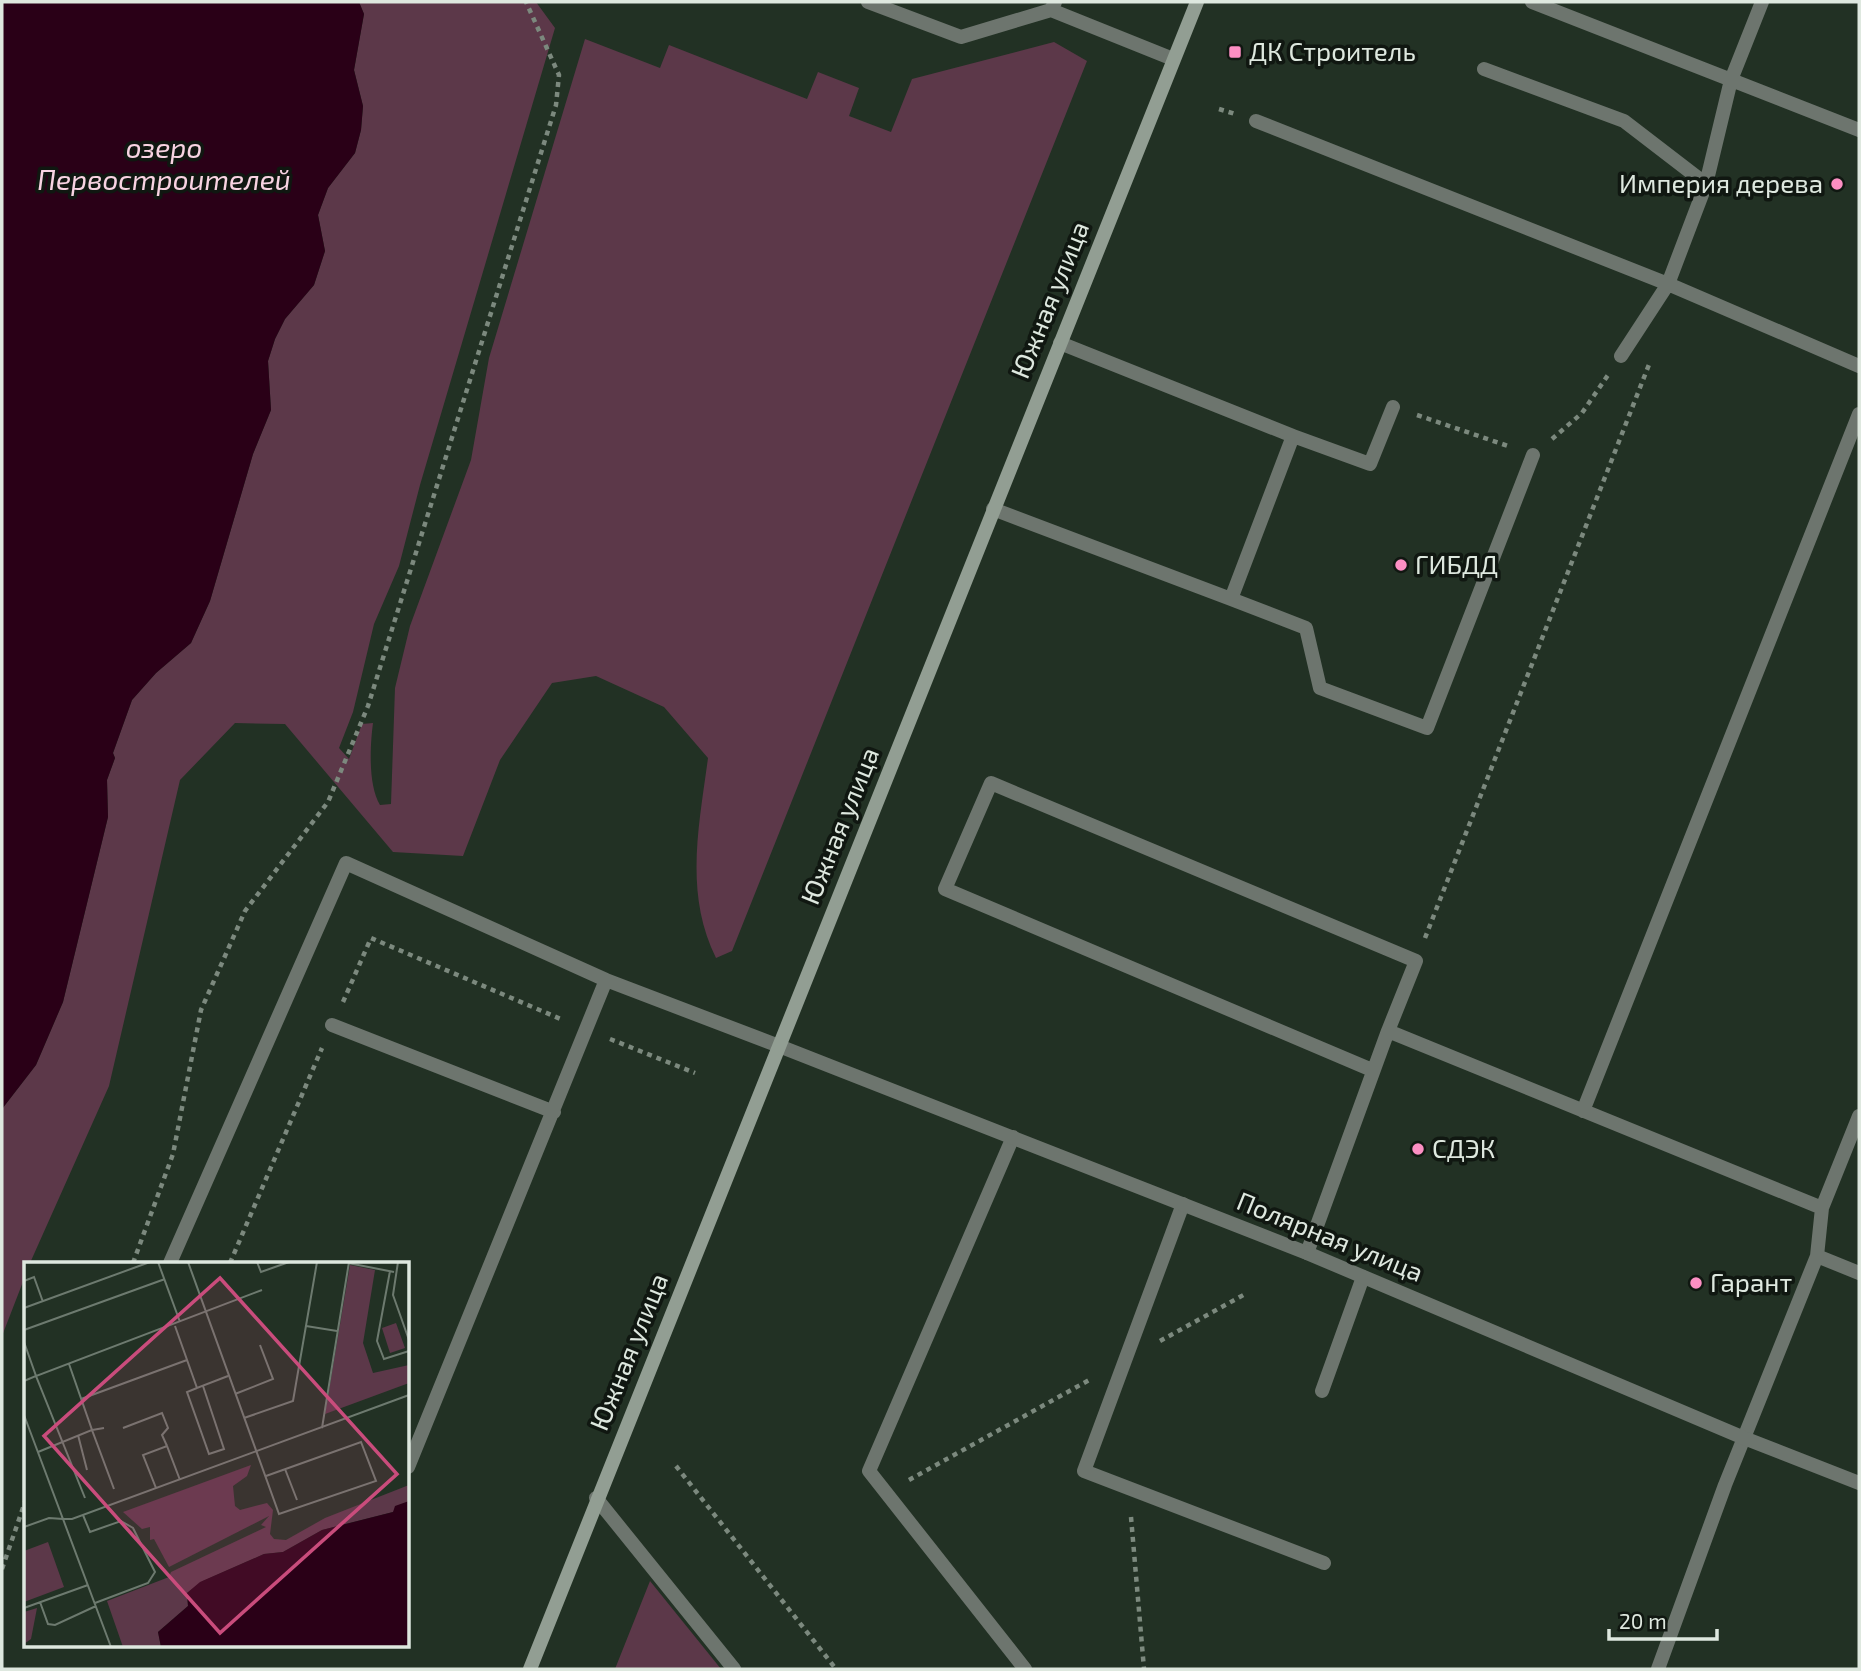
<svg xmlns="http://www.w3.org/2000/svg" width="1861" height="1671" viewBox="0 0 1861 1671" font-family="'Exo 2',sans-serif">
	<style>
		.green { fill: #5c3849 }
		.water { fill: #2a0017 }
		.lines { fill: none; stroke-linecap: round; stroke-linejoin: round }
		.path { stroke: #7c897e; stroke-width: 4.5; stroke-dasharray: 5 5; stroke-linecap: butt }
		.lane { stroke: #6d756e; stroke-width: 14 }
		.street { stroke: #6d756e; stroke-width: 14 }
		.secondary { stroke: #929e93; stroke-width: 14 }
		.poi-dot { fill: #fc8fc3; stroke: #101711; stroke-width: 2.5 }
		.labels { text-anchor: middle; stroke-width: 7; stroke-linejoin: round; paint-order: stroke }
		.poi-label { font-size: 26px; fill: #dee8df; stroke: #101711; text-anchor: start }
		.street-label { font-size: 26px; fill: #dee8df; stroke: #101711 }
		.water-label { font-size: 28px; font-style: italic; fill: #f8d3e2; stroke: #101711 }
		.inset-road { fill: none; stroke: #6d7a6f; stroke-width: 2 }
		.view { fill: #c94c7c; fill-opacity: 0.15; stroke: #c94c7c; stroke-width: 3.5 }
		.inset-edge { fill: none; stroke: #dee8df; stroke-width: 3.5 }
	</style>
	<rect width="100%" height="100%" fill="#223124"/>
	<path class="green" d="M359,2H536L555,28L420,485L399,566L374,624L353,712L339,748L349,759L362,724L373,723C370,746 368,785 380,805L391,804L395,688L410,626L471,460L489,358L585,39L660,68L669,45L807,99L818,72L859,88L849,116L891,132L912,79L1054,42L1087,61L732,951L716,958C684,893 699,826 708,758L664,707L596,676L552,683L500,760L463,856L393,852L285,724L235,723L180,780L109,1086L30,1263H26V1274L2,1336V1109L36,1065L63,1002L108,817L107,780L115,758L113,753L132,700L156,673L191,643L210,601L253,454L271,410L268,361L275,339L285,319L314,285L325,251L318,215L328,188L355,153L361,130L363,106L354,70L364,14Z
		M650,1581L721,1669H615Z"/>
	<path class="water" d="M2,2H359L364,14L354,70L363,106L361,130L355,153L328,188L318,215L325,251L314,285L285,319L275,339L268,361L271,410L253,454L210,601L191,643L156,673L132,700L113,753L115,758L107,780L108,817L63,1002L36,1065L2,1109Z"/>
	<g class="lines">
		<path class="path" d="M1219,109L1235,114
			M1417,415L1511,447
			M1552,439L1582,413L1608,375
			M1425,938L1650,362
			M343,1002L371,938L563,1020
			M610,1039L695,1073
			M133,1263L173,1154L201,1010L245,911L328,802L368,706L556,105L559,75L526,2
			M230,1263L322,1048
			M1160,1341L1247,1293
			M676,1466L836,1669
			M909,1480L1091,1379
			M1131,1517L1144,1669
			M2,1569L26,1499"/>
		<path class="lane" d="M868,2L961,37L1051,10L1055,2
			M1532,2L1859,130
			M1762,2L1731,80L1706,184L1668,284L1859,366
			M1051,10L1173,59
			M1484,69L1624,121L1706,184
			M1256,121L1668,284L1621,356
			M1293,436L1370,464L1393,407
			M993,509L1231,599L1293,436L1060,343
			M1231,599L1306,628L1320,688L1427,728L1533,455
			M332,1025L554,1112
			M1372,1070L945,889L991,783L1416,961L1388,1031
			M1583,1111L1859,414
			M1013,1137L869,1471L1025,1669
			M1183,1204L1084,1471L1324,1563
			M1307,1253L1388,1031L1822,1208
			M1817,1256L1859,1273
			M170,1263L346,863L606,980L779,1046
			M1322,1391L1363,1277
			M408,1467L606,980
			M1658,1669L1725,1485L1817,1256L1822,1208L1859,1116"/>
		<path class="street" d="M779,1046L1307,1253L1744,1438L1859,1483
			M596,1498L734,1669"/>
		<path class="secondary" d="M530,1669L1197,2"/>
	</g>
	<g class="poi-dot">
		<rect x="1228" y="45" width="14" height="14" rx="3.5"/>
		<circle cx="1837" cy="184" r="7"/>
		<circle cx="1401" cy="565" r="7"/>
		<circle cx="1418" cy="1149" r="7"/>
		<circle cx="1696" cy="1283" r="7"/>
	</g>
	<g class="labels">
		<g class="poi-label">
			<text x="1249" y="61">ДК Строитель</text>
			<text x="1823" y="193" text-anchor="end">Империя дерева</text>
			<text x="1415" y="574">ГИБДД</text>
			<text x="1432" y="1158">СДЭК</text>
			<text x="1710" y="1292">Гарант</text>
		</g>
		<g class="street-label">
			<text transform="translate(1050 300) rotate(-68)" y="9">Южная улица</text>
			<text transform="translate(840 826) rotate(-68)" y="9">Южная улица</text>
			<text transform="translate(1330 1237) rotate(22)" y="9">Полярная улица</text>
			<text transform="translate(629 1352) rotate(-68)" y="9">Южная улица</text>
		</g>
		<g class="water-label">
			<text x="164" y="158">озеро<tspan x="164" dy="32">Первостроителей</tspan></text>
		</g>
	</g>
	<g transform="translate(24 1262)">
		<rect width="385" height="385" fill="#223124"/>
		<path d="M326,3L351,8L339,81L349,111L385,103V121L301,152ZM372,61L381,86L366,91L358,66ZM227,203L223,214L209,224L211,244L216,248L243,241L249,248L246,272L250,277L262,278L301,256L385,223V239L369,250L298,268L259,290L240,292L179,319L163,331L164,344L134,370L137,385H99L83,339L145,315L147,310L242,265L237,263L245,254L145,305L130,277L126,278V265L118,267L99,250ZM24,280L40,325L0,340V289ZM13,346L7,377L0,382V350Z" fill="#5c3849"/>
		<path d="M385,239V385H137L134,370L164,344L163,331L176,320L240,292L259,290L298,268L369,250L371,244Z" fill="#2a0017"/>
		<path class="inset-road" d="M134,0L156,60M164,0L255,252L352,219L337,180L242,214M233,0L237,10L265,0M374,0L369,33L385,78M324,1L370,10M366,9L353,79L360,97L385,89M0,19L10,15L19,40M0,46L126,0M151,64L173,126L204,114M282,64L313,69M0,68L141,17M0,80L12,114L0,119M173,126L163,130L185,192L200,187L179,124M211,132L249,117L236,83M57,137L163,98M0,153L39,257H48L385,133M220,156L269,139L293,0M80,166L68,168L90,227M99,166L138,151L144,166L138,173L143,184M298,166L325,0M54,173L63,208M14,190L68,168L45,102M261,207L273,238M132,226L119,193L143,184L156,218M61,236L12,114L238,28M59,253L66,270L97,259L109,266L131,310L124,321L71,341M0,265L25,256L39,257L87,385M16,340L24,362L31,363L72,344M0,346L64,323"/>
		<path class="view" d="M196,16L373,212L196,371L20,174Z"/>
		<rect width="385" height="385" class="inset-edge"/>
	</g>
	<rect width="1861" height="1671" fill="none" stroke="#dee8df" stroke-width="7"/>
	<path d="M1609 1629v10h108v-10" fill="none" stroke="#dee8df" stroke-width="3.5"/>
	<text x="1619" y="1629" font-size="21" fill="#dee8df" stroke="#101711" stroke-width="5" paint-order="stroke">20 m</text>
</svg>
